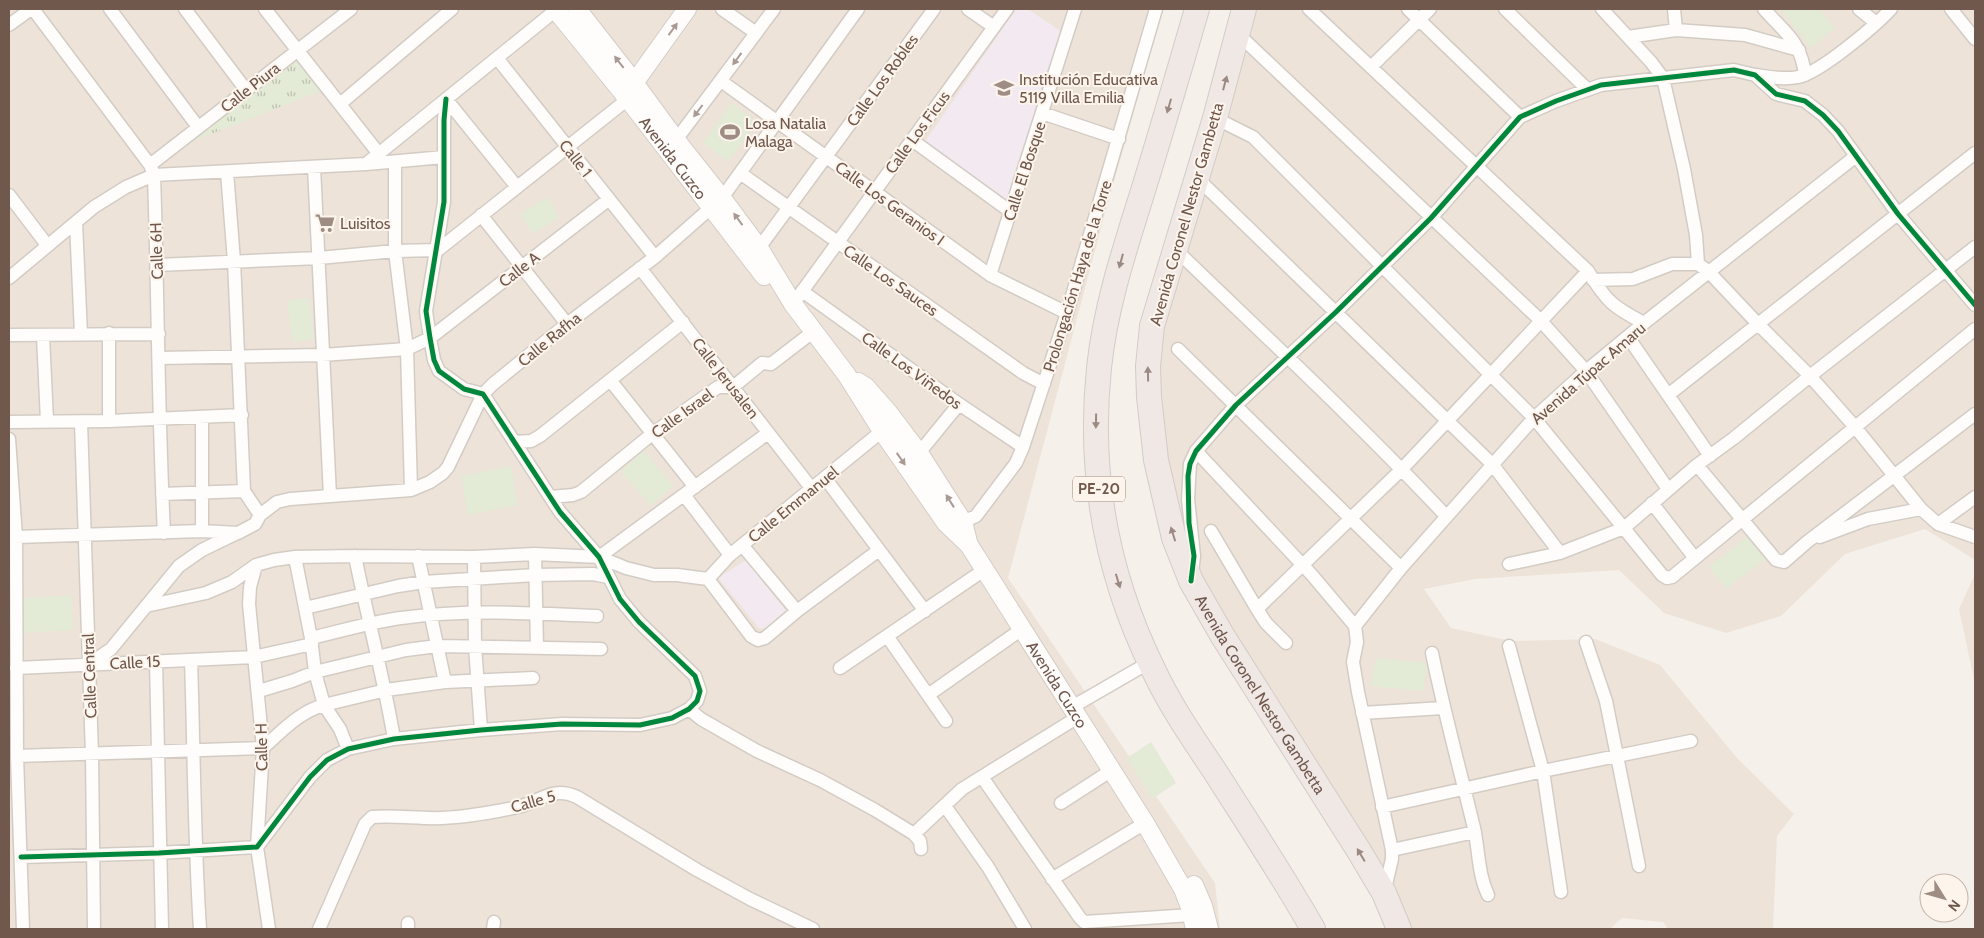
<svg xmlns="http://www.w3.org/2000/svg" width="1984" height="938" viewBox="0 0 1984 938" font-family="Cabin,sans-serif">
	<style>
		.residential { fill: #eee3d8 }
		.education { fill: #f2e9f1 }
		.grass { fill: url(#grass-tufts) }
		.pitch { fill: #e3ead6 }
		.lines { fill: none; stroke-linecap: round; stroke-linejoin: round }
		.street-casing { stroke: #d3ccc5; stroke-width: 15 }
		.secondary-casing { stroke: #d4cdc7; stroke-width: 20 }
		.highway-casing { stroke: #d4cbc7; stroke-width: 26 }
		.street { stroke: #fefdfc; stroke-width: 12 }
		.secondary { stroke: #fefdfc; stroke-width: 18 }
		.highway { stroke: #efe8e5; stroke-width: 24 }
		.cycleway-casing { stroke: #fdf5ec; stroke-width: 8 }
		.cycleway { stroke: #00873e; stroke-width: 5 }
		.oneway { fill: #a99a93 }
		.oneway2 { fill: #9c8a82 }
		.labels { text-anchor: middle; stroke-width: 4; stroke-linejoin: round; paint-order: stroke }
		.shield { fill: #fdf5ec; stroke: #9a877d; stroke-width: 1 }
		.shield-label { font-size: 15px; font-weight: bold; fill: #70584d }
		.poi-label { font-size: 16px; fill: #70584d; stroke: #fdf5ec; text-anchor: start }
		.street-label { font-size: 16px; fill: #70584d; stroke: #fdf5ec }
	</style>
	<defs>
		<pattern id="grass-tufts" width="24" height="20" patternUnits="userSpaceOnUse" patternTransform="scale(1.25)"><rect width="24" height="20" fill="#e3ead6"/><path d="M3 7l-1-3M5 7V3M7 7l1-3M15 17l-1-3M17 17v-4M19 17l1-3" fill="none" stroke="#bcc0b0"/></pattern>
	</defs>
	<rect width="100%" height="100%" fill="#f6f0ea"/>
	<path class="residential" d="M9,9H1163L1105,213L1008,578L1215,883L1220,929H9Z
		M1250,9H1975V560L1925,529L1845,554L1781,616L1726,633L1664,613L1619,570L1475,579L1424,589L1451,628L1511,641L1595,639L1660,665L1737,758L1794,814L1777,836L1773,929H1668L1663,922L1622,918L1610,929H1402L1222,627L1168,500L1153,391L1156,333Z
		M1975,574V684L1959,609Z"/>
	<path class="education" d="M1016,9H1028L1062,32L1009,203L924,143Z
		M746,560L786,611L765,628L760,629L718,578Z"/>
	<path class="grass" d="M298,59L321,91L191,142Z"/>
	<path class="pitch" d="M1780,9H1819L1835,28L1811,48Z
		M732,103L758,122L728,161L703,143Z
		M547,197L559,217L533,234L520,214Z
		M309,298L314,339L292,342L287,300Z
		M644,451L673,486L651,506L621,471Z
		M511,466L518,505L468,515L461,476Z
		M1747,537L1765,559L1726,589L1709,567Z
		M71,595L73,630L23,633L21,598Z
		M1376,658L1428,663L1423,691L1370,686Z
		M1151,742L1176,783L1152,799L1127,758Z"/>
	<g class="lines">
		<defs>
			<path id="street" d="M33,9L150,165L154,175C158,294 158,414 164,533
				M110,9L198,127
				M185,9L246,90
				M265,9L379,154
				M722,9L756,33
				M968,9L994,27
				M1309,9L1588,271C1606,301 1613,307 1644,323
				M1408,9L1520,117
				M1505,9L1587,89
				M1602,9L1651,62L1663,78L1684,169L1696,235L1698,264
				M1674,9L1676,30
				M1764,9C1785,33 1801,41 1805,75
				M1859,9L1876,23
				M1951,9L1975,39
				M9,25L31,9
				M1238,34L1540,320L1586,371L1668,489
				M1628,37L1676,30L1745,35L1799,50
				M497,58L655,257
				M1371,67L1430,9
				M1755,75C1769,77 1784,80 1798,77C1820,73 1875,26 1891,9
				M721,81L990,275L1067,313
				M446,99L517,187
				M340,104L452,9
				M1042,113L1119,139
				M1215,118L1253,137L1534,418L1662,575L1667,578L1672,577L1975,329
				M676,140L774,9
				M912,140L1011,212
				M395,162V251L407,349L411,490
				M366,164L556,10
				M150,165L351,9
				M314,167L330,496
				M227,172L234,261L244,491L260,515
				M740,173L1023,373L1044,384
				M1196,177L1492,464L1560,553
				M9,195L47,245
				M481,215L567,324
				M76,223L81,334
				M759,248L934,9
				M1175,249C1266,337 1359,423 1446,516
				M157,265L319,258L395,251L438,250L628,99
				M640,268L812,489
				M990,275L1075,9
				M9,278L94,207L126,187L154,175L366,164L444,157
				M1593,280L1633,279L1672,264H1698L1708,271L1758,324L1810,376L1855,427L1921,509L1938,524L1975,537
				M802,291L959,404L1023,447
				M793,304L1007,9
				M9,335L159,334
				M43,336L47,421
				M1628,337L1710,456
				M1178,349L1401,568
				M159,358L322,355L407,349L430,338L608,200
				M610,380L695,487
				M1668,395L1975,153
				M109,421V333
				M9,422L109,421L242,415
				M81,422L92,755L94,929
				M9,439L16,537L17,756L23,929
				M514,442L531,441L540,436L683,322
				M1196,451L1312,575L1355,626L1357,642L1353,662L1358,692L1392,850V859L1384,893
				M919,453L959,404
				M1697,465L1776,560L1784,562L1807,542L1975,414
				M825,478L925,611
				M162,494L244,491
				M684,495L730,555
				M550,497L573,495L581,492L652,434L718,387H733L762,363L771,364L814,331
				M1652,503L1694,557
				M963,522L976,516L1016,463L1023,447L1067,313L1156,9
				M1938,524L1975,497
				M202,531V417
				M1211,531L1257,609L1266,623L1286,643
				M16,537L202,531L238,533L255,524L260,515L277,502L290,499L411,490L430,482L443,473L448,467L483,394L493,384L567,324L655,257L722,198L858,9
				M1820,537L1868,519L1921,509
				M742,545L797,611
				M535,554L537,648
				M355,556C367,617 384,678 394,739
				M418,556L445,682
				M295,557L311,638L315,672L324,705L340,729L348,749
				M474,557L475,646L481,730
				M599,557L768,433
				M1509,564L1560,553L1624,528L1697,465L1734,438L1810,376L1975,247
				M256,565L250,587L249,604L263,748L257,847L269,929
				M1192,573L1194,556L1188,499L1190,464L1196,451L1236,405L1336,312L1431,218L1520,117L1556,101L1601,85L1734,70L1755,75L1776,94L1805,101L1823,115L1838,131L1898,214L1975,305
				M708,579L751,636L758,640L765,638L797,611L879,550
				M708,579L730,555L882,431
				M146,606L206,593L232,582L256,565L274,560L295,557L355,556L474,557L535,554L599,557L626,568L654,575H677L708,579
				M305,608L398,586L424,582L535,575L593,574L608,577
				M1257,609L1402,469L1588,271
				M1355,626L1401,568L1534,418L1586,371L1644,323L1856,156
				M887,636L946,721
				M311,638C341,631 371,622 401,618C466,609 532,613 597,616
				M1586,642L1606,701L1639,866
				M1509,646L1543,771L1561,892
				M1432,653C1444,712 1460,770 1474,828C1479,851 1478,874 1488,895
				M191,660C194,750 194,839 200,929
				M156,661L162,929
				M88,665L111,649L179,566L202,550L235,534
				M16,668L254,657L312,644
				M840,668L984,570
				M259,691L292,681L315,672L406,650L437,646L601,649
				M928,695L1022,629
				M1072,707L1150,662
				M689,709L701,719L757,751L820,780L875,810L914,834L920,841L921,849
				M1362,713L1443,708
				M17,756L263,748C282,731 299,712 324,705L386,690L445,682L533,678
				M982,777L1080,918L1084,922L1192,915
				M1061,803L1112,770
				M945,806L988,867L1025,929
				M1382,807L1543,771L1691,741
				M914,834L962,789L1078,717
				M1392,850L1475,832
				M21,857L159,853L257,847L310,777L327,760L348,749L394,739L481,730L562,724L640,725L672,718L689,709L697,701L700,691L695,676L639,622L620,599L599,557L560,512L483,394L464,389L439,371L434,360L430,338L426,311L444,202V120L446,99
				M1052,879L1145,823
				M319,929L365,824L372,817C395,815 419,819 442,818C467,817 494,812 518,807C542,801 552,786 577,797L697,870L750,899L813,929
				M408,929V923
				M493,929L494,922"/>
			<g id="secondary">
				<path id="s1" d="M555,9L628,99L764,276"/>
				<path id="s2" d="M577,9L627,73L676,140L722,198L759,248L793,304L846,374L882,431L946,523L969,545L1145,823L1183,889L1190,907L1195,929"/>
				<path d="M631,91L634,83L687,9"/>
				<path d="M858,382L866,387L888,412L919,453L963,522L968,542"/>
				<path d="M1194,885L1203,906L1209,929"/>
			</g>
			<g id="highway">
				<path d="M1197,9C1179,71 1161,133 1142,194C1124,251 1105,309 1099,368C1088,474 1107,576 1154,671C1171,707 1194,740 1216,773C1249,825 1283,876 1313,929"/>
				<path id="s3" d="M1244,9L1215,118L1152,326L1148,366L1149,397L1156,460L1174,538L1191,581L1222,635L1359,851L1384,893L1399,929"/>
			</g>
		</defs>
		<use href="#street" class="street-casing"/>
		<use href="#secondary" class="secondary-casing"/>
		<use href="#highway" class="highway-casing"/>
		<use href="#street" class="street"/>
		<use href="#secondary" class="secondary"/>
		<use href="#highway" class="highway"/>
		<defs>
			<path id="cycleway" d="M1191,581L1194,556L1189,523L1188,476L1190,464L1196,451L1236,405L1336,312L1431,218L1520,117L1556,101L1601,85L1734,70L1755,75L1776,94L1805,101L1823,115L1838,131L1898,214L1975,305
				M21,857L159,853L257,847L310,777L327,760L348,749L394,739L481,730L562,724L640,725L672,718L689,709L697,701L700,691L695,676L639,622L620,599L599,557L560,512L483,394L464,389L439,371L434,360L430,338L426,311L444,202V120L446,99"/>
		</defs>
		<use href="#cycleway" class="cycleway-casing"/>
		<use href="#cycleway" class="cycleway"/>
	</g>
	<defs><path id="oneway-solid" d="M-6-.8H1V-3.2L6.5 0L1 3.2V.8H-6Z" transform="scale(1.25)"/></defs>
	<g class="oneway">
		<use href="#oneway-solid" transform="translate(673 29) rotate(-54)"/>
		<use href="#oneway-solid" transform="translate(737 59) rotate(126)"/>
		<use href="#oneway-solid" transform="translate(619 62) rotate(-128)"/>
		<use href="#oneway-solid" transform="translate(698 111) rotate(127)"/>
		<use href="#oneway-solid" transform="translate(738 219) rotate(-126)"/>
		<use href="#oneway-solid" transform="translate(901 459) rotate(55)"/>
		<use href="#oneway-solid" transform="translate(950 501) rotate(-122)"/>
	</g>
	<g class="oneway2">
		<use href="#oneway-solid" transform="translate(1225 83) rotate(-75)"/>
		<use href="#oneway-solid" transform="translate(1169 106) rotate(106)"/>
		<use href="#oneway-solid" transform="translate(1121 261) rotate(105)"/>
		<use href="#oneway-solid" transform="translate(1148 374) rotate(-91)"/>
		<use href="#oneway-solid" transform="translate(1096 421) rotate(91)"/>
		<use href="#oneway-solid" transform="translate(1173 534) rotate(-107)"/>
		<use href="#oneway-solid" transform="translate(1118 581) rotate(73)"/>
		<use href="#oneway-solid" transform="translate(1361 855) rotate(-121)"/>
	</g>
	<defs>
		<symbol id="school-bare" viewBox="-9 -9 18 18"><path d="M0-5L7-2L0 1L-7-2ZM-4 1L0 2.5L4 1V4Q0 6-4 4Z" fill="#9f8d84" stroke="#fdf5ec" stroke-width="2.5" paint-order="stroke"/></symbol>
		<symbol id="stadium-bare" viewBox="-9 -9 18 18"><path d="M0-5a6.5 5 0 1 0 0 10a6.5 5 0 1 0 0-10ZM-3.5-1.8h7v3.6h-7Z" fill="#9f8d84" stroke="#fdf5ec" stroke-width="2.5" paint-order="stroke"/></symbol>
		<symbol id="supermarket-bare" viewBox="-9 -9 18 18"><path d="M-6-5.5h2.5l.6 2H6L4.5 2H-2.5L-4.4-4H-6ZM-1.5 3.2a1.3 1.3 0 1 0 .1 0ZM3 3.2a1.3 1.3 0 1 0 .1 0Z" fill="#9f8d84" stroke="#fdf5ec" stroke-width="2.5" paint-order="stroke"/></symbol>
	</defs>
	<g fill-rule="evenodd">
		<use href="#school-bare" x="990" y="74" width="28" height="28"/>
		<use href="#stadium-bare" x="716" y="118" width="28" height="28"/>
		<use href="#supermarket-bare" x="311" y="209" width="28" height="28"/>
	</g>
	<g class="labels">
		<rect class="shield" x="1073" y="476.5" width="52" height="25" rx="4"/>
		<g class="shield-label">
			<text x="1099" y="494">PE-20</text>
		</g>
		<g class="poi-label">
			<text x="1019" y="85">Institución Educativa<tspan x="1019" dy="18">5119 Villa Emilia</tspan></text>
			<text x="745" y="129">Losa Natalia<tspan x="745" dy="18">Malaga</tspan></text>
			<text x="340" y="229">Luisitos</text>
		</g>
		<g class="street-label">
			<text transform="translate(882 80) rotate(-54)" y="6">Calle Los Robles</text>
			<text transform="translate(250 87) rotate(-38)" y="6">Calle Piura</text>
			<text transform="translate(917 132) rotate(-54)" y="6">Calle Los Ficus</text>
			<text dy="6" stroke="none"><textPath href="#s1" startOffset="190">Avenida Cuzco</textPath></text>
			<text transform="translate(576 158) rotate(52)" y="6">Calle 1</text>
			<text transform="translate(1024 171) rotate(-72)" y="6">Calle El Bosque</text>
			<text transform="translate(890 203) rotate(36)" y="6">Calle Los Geranios I</text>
			<text transform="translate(1186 214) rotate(-74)" y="6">Avenida Coronel Nestor Gambetta</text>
			<text transform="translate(156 251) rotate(-92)" y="6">Calle 6H</text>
			<text transform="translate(519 269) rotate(-38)" y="6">Calle A</text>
			<text transform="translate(1077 276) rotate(-73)" y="6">Prolongación Haya de la Torre</text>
			<text transform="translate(891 280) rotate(35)" y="6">Calle Los Sauces</text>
			<text transform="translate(549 339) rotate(-39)" y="6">Calle Rafha</text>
			<text transform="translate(912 370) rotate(36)" y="6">Calle Los Viñedos</text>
			<text transform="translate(1588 373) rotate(-41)" y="6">Avenida Túpac Amaru</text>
			<text transform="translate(726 378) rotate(52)" y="6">Calle Jerusalen</text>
			<text transform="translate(682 413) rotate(-36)" y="6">Calle Israel</text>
			<text transform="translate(793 504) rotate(-39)" y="6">Calle Emmanuel</text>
			<text transform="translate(135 662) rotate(-3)" y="6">Calle 15</text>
			<text transform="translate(89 676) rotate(-92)" y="6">Calle Central</text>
			<text dy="6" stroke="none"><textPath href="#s2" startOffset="830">Avenida Cuzco</textPath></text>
			<text dy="6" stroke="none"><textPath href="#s3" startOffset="724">Avenida Coronel Nestor Gambetta</textPath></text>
			<text transform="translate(261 747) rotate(-91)" y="6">Calle H</text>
			<text transform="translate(533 801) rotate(-16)" y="6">Calle 5</text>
		</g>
	</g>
	<rect width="1984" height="938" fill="none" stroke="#70584d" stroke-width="20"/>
	<g transform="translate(1944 898) rotate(127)"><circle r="24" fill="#fdf5ec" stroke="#c5b6ac"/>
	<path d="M0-4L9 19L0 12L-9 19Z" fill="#9f8d84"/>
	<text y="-8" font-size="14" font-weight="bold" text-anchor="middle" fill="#70584d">N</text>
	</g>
</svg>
